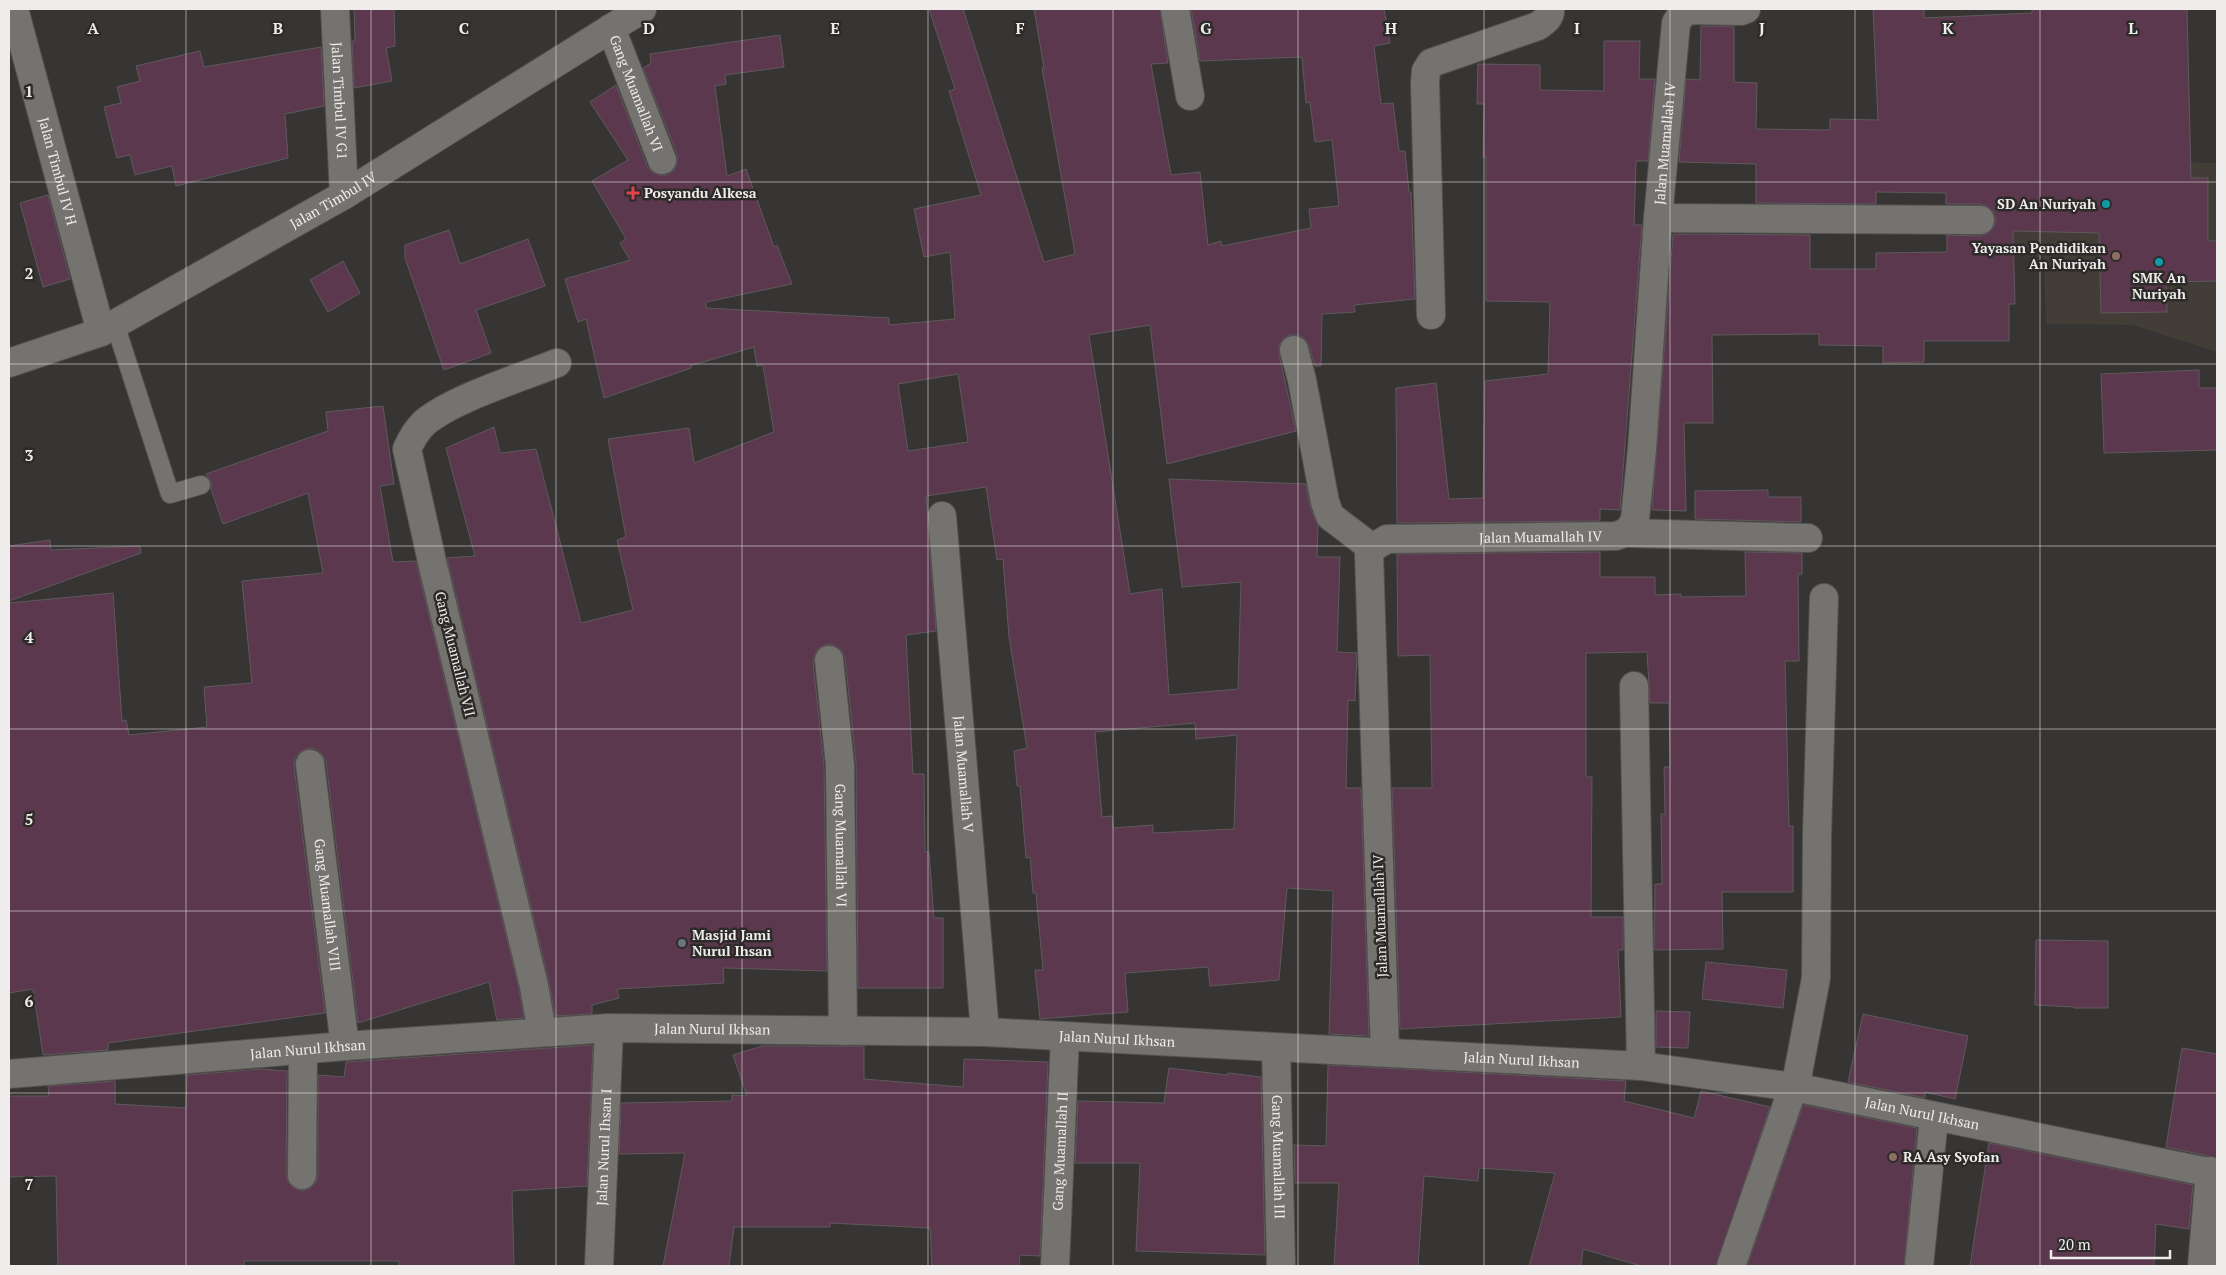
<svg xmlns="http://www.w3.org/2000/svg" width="2226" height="1275" viewBox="0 0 2226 1275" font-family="'PT Serif',serif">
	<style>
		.built { fill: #423d36 }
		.building { fill: #5c384f; stroke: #5d5a5c; fill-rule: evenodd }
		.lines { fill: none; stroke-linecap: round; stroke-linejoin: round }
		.lane-casing { stroke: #545250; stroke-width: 20 }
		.street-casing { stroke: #545250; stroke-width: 30 }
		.lane { stroke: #757370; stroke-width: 18 }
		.street { stroke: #757370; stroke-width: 28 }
		.grid { fill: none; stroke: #eeedeb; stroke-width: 1; stroke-opacity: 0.55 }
		.health-dot { fill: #e0444e; stroke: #2d2b29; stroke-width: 2 }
		.culture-dot { fill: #0f9aa8; stroke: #2d2b29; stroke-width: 2 }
		.education-dot { fill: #8d6e63; stroke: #2d2b29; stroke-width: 2 }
		.worship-dot { fill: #6b7280; stroke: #2d2b29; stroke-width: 2 }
		.labels { text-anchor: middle; stroke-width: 5; stroke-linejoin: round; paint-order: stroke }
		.street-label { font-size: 14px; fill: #eeedeb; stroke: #2d2b29 }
		.poi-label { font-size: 14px; font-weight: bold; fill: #eeedeb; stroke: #2d2b29; text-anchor: start }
		.grid-label { font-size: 16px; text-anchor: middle; font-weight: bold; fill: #eeedeb; stroke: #2d2b29; stroke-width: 5; stroke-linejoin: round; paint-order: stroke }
	</style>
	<rect width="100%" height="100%" fill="#373533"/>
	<path class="built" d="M1987,158L2217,163V352L2133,325L2046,324L2044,257L1987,255Z"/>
	<path class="building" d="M354,9H394L395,46L386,48L392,81L354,88L352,41H355Z
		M929,9H963L1044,262L1075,254L1042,68H1044L1034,9H1160L1168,63L1151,64L1171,175L1200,172L1208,245L1221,241L1222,246L1311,228L1309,209L1339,206L1332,140L1315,142L1310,102L1306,103L1302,57L1200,61L1191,9H1384L1390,43L1374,46L1381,104L1393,103L1399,151H1405L1409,192H1411L1415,299L1354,305L1355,312L1322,314L1321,366H1315L1309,346L1305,339L1299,335H1290L1283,339L1279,346V354L1296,431L1167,464L1150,325L1089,335L1130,594L1162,589L1169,695L1238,689L1241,582L1182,587L1169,479L1306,484L1310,507L1318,525L1317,557H1340L1337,652L1357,653L1355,701L1348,700L1346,788H1361L1369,1036L1329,1034L1333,891L1287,888L1279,980L1210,986L1208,967L1125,973L1128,1012L1040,1019L1035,970H1043L1036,893H1033L1030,857L1026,858L1020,786H1017L1014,751L1027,748L1009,637L1003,559L997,560L986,487L926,496L936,631L906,635L913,774H924L925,852H929L934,918H943V988H858L856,763L845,658L841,650L835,646L828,644L819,648L815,654L813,662L824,766L827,971L723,968L724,983L617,989L619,998L592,1005V1014L555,1016L549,982L447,558L475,556L446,448L494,427L500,453L536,449L581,623L633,610L617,540L626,537L608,439L689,428L694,463L774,432L763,365L757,366L754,347L690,366L691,368L604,398L586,319L578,322L565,279L630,260L620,243L626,239L592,181L628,160L590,102L616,85L647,166L652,172L659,175H667L674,170L677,163V154L643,68L651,63L650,54L780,35L784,67L725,75L726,84L715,86L727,176L746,169L774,247L777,245L792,284L706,302V308L889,318V325L955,319L950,252L924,257L914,209L981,195L949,91L955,89ZM958,374L968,442L908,451L898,384ZM1195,723L1196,739L1237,735L1234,829L1153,833V825L1113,828L1112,816L1102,817L1095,732Z
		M1873,9H1924V18L2032,13V9H2187L2191,178H2208V241H2217V281L2166,282L2167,312L2101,313L2099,233L2013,231L2015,304H2009V341H1924V362L1883,363V346L1819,345V334L1712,335L1713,423H1684L1686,511L1652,510L1673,234L1810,235V269H1876V253L1947,252V235L1980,236L1988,233L1994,227L1996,220L1993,212L1988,207L1980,204H1946V193L1876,192V204L1756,203V164L1679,162L1686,79L1700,80L1701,26H1734V82L1757,83L1756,129L1830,130V119L1878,120Z
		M1604,41H1640L1639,79H1655L1648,161H1636L1634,225H1642L1620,510L1600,509V521L1397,523L1396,388L1436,383L1449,499L1483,498L1485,381L1548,374L1550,302L1486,301V157H1483L1484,104H1477L1478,64L1540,65V90L1604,91Z
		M321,47L324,106L285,114L288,158L176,186L172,166L135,175L130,155L117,158L104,107L121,103L117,87L140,81L136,66L200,51L204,67Z
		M48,195L70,279L43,287L20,203Z
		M449,230L460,264L528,239L545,286L476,310L491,353L444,370L405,258V245Z
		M343,261L360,293L328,312L310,280Z
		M2199,370V388H2217V450L2104,453L2101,374Z
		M383,406L394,484L380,486L393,562L416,561L519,989L524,1018L497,1020L489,982L358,1023L326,762L322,754L316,749L309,748L300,752L295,758L294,766L325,1013L108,1043V1050L43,1055L33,989L9,993V603L113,593L122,721L126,720L129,735L207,727L204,687L252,683L242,581L323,573L308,493L223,524L211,489V482L206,474L328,431L326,412Z
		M1768,490V497H1801V522L1695,519V491Z
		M50,540L51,550L140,546L141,553L9,601V546Z
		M1600,552V577H1655V595L1681,594V597L1746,596L1745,552L1802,553V574H1798L1799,661H1785L1789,826H1793V892H1722L1723,949L1654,950L1655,884H1662L1661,814H1665L1664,767H1670L1669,703H1650L1647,652L1586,653V777H1592L1591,917H1623V950H1618L1621,1017L1400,1029L1392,788H1432L1430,655L1398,656L1397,554Z
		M2036,940L2108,941V1008H2074V1007L2035,1005Z
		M1706,962L1787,970L1783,1008L1702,999Z
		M1656,1011L1690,1012L1688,1048L1656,1047Z
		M1863,1014L1968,1036L1955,1099L1925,1092V1098L1848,1082Z
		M593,1045L587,1186L512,1191L514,1266H399V1261H244V1266H58L56,1176L9,1177V1096H49L48,1086L115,1081V1104L186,1108L187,1075L261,1069L287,1071L286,1175L288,1182L294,1188L302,1191L310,1188L316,1182L318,1176V1075L344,1077L346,1062Z
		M864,1046V1079L963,1087L964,1059L1048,1062L1040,1256L1020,1255L1019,1266H932L930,1228L830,1223V1227H734L729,1266H663L685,1153L619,1154L621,1103L732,1101V1095L747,1096L733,1055L762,1046Z
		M2182,1048L2217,1054V1158L2166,1147Z
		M1328,1065L1626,1081L1624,1101L1694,1118L1701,1091L1770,1107L1716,1266H1641L1583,1249L1581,1266H1529L1555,1173L1479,1168L1478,1181L1424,1176L1418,1266H1334L1339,1183H1295L1294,1145L1326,1146Z
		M1169,1068L1227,1075L1228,1073L1261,1077L1265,1255L1136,1251L1140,1163H1075L1078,1101L1164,1103Z
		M1803,1105L1917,1128L1904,1266H1747Z
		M1989,1143L2193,1185L2189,1229L2156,1224L2154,1266H1970Z"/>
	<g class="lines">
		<defs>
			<path id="lane" d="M115,324L170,494L201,485"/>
			<g id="street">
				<path id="s1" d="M14,9L101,332"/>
				<path id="s2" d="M335,9L344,195"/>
				<path d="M1175,9L1190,96"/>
				<path id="s3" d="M611,28L662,160"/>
				<path d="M1658,218L1980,220"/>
				<path d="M1431,315L1425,83L1426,71L1431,63L1538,26C1545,21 1551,17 1550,9"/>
				<path d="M1294,350L1302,380L1325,502L1330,516L1372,548"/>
				<path id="s4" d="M9,363L101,332L115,324L344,195L642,9"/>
				<path id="s5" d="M942,516L985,1032"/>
				<path d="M1627,533L1808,538"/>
				<path id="s6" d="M829,660L840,765L843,1031"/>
				<path d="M1634,686L1641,1066"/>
				<path id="s7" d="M310,764L345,1046"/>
				<path d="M542,1032L534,986L433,566L407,449C411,440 417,430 424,423C454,398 520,378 557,363"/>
				<path id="s8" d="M1276,1048L1281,1266"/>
				<path id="s9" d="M1385,1052L1369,554L1372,548L1387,539L1616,536C1626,533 1631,530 1635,519L1642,449L1658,218L1676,23L1681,15L1689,10L1741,11L1746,9"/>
				<path id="s10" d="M9,1074L345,1046L609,1028L985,1032L1641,1066L1794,1087L2217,1174"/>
				<path d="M302,1175L303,1050"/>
				<path id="s11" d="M599,1266L609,1028"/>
				<path id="s12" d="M1055,1266L1065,1037"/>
				<path d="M1731,1266L1798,1073L1816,978L1817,835L1824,598"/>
				<path d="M1919,1266L1934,1118"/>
				<path d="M2202,1266L2210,1171"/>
			</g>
		</defs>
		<use href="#lane" class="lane-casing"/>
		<use href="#street" class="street-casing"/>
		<use href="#lane" class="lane"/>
		<use href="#street" class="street"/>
	</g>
	<path class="grid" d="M186,9V1266M371,9V1266M556,9V1266M742,9V1266M928,9V1266M1113,9V1266M1298,9V1266M1484,9V1266M1670,9V1266M1855,9V1266M2040,9V1266M9,182H2217M9,364H2217M9,546H2217M9,729H2217M9,911H2217M9,1093H2217"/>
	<path class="health-dot" d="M630.5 185.5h5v5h5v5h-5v5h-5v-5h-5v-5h5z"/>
	<g class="culture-dot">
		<circle cx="2106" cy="204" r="5"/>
		<circle cx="2159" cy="262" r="5"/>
	</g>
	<g class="education-dot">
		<circle cx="2116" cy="256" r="5"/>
		<circle cx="1893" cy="1157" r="5"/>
	</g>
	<circle class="worship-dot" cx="682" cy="943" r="5"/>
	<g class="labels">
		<g class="street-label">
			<text dy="5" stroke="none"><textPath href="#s3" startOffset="70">Gang Muamallah VI</textPath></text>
			<text dy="5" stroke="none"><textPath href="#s2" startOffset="92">Jalan Timbul IV G1</textPath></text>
			<text dy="5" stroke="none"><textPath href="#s9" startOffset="1155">Jalan Muamallah IV</textPath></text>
			<text dy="5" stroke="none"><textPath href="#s1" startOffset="168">Jalan Timbul IV H</textPath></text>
			<text dy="5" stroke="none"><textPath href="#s4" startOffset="364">Jalan Timbul IV</textPath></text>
			<text dy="5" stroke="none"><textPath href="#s9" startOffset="676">Jalan Muamallah IV</textPath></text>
			<text transform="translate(455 654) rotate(76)" y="5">Gang Muamallah VII</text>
			<text dy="5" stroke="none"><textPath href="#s5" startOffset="259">Jalan Muamallah V</textPath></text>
			<text dy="5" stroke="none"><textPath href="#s6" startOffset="186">Gang Muamallah VI</textPath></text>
			<text dy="5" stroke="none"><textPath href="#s7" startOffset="142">Gang Muamallah VIII</textPath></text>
			<text transform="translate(1380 916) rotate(-92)" y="5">Jalan Muamallah IV</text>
			<text dy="5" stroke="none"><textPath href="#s10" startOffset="705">Jalan Nurul Ikhsan</textPath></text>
			<text dy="5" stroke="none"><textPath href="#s10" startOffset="1110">Jalan Nurul Ikhsan</textPath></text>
			<text dy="5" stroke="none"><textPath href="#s10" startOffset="300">Jalan Nurul Ikhsan</textPath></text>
			<text dy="5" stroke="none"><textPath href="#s10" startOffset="1515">Jalan Nurul Ikhsan</textPath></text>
			<text dy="5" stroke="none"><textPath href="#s10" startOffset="1920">Jalan Nurul Ikhsan</textPath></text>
			<text dy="5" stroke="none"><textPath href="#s11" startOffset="119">Jalan Nurul Ihsan I</textPath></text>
			<text dy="5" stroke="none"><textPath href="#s12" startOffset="115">Gang Muamallah II</textPath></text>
			<text dy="5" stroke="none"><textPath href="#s8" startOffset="109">Gang Muamallah III</textPath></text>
		</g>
		<g class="poi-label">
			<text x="644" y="198">Posyandu Alkesa</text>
			<text x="2096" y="209" text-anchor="end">SD An Nuriyah</text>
			<text x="2106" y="253" text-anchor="end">Yayasan Pendidikan<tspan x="2106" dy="16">An Nuriyah</tspan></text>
			<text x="2159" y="283" text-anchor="middle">SMK An<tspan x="2159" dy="16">Nuriyah</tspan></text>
			<text x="692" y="940">Masjid Jami<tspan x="692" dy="16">Nurul Ihsan</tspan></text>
			<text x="1903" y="1162">RA Asy Syofan</text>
		</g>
	</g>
	<g class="grid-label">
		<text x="93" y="34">A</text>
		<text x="278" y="34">B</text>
		<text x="464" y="34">C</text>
		<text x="649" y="34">D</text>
		<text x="835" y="34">E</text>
		<text x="1020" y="34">F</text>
		<text x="1206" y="34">G</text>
		<text x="1391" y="34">H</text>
		<text x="1577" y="34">I</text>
		<text x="1762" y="34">J</text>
		<text x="1948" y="34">K</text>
		<text x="2133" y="34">L</text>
		<text x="29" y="97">1</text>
		<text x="29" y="279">2</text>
		<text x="29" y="461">3</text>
		<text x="29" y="643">4</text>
		<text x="29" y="825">5</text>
		<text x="29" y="1007">6</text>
		<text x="29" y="1190">7</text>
	</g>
	<rect width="2226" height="1275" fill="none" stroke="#eeedeb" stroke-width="20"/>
	<path d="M2051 1250v8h119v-8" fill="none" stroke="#eeedeb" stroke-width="2.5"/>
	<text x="2058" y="1250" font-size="15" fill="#eeedeb" stroke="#2d2b29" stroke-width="4" paint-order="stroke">20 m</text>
</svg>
